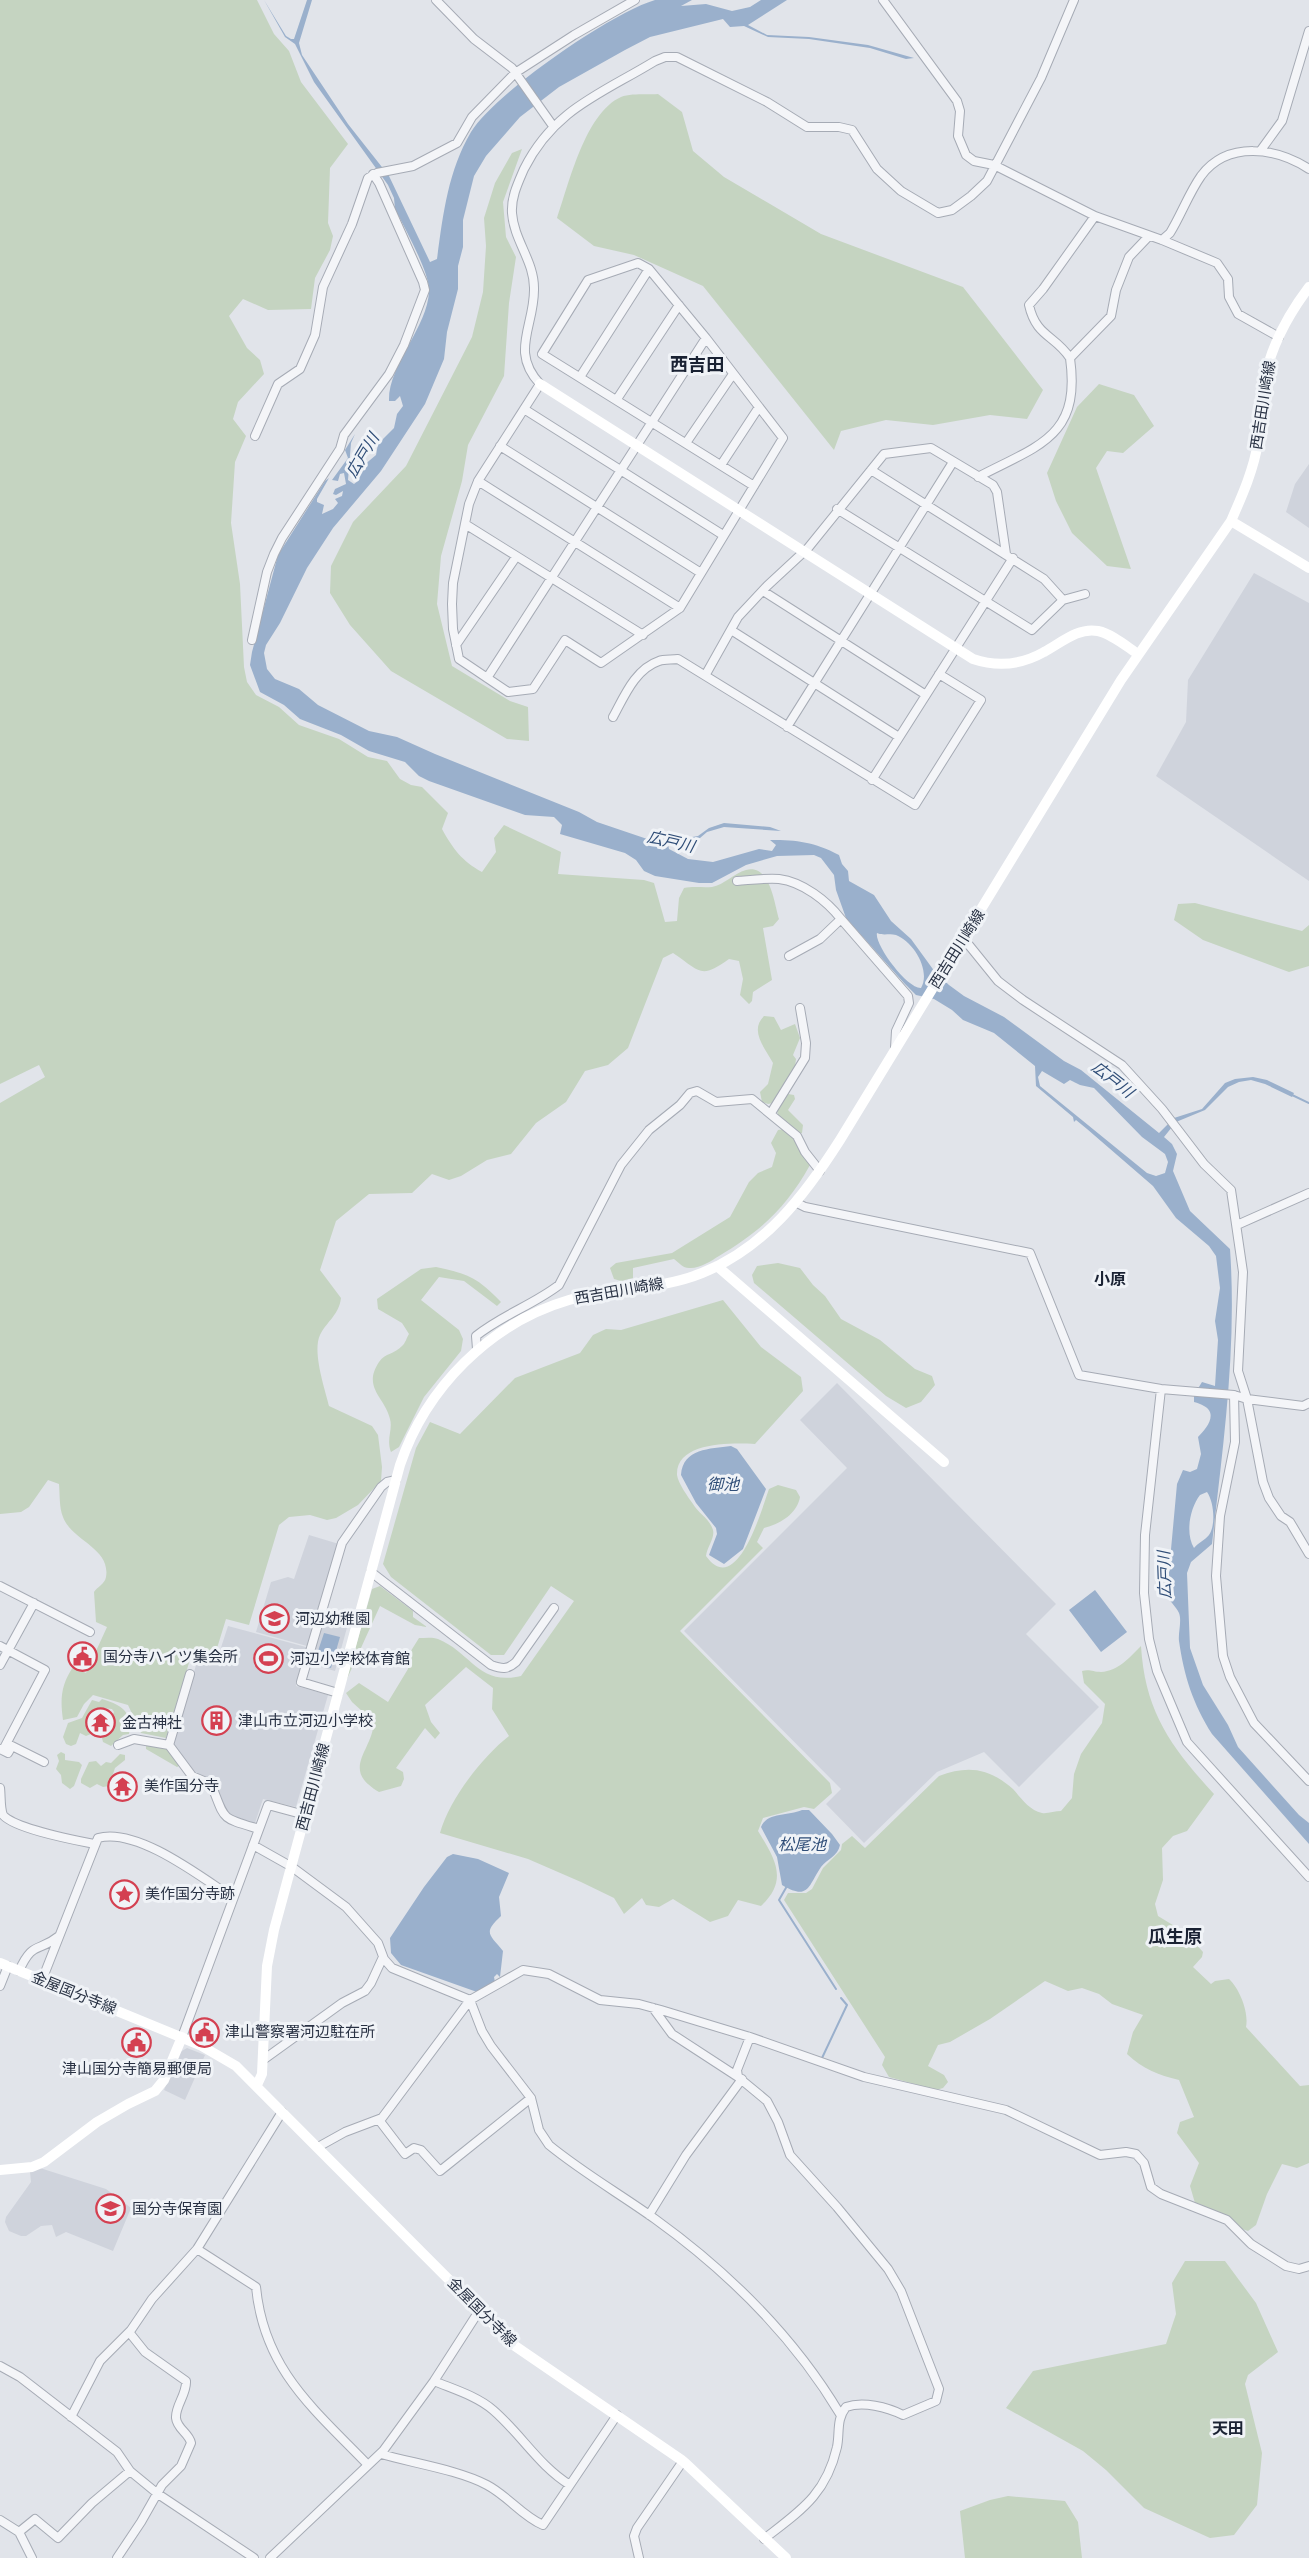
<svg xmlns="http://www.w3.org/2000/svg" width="1309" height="2558" viewBox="0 0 1309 2558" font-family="'Fira Sans Condensed','Noto Sans JP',sans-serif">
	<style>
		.built { fill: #cfd3dc }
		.green { fill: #c5d4c1 }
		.water { fill: #9ab0cc; fill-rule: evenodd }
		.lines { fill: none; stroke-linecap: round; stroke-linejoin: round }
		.stream { stroke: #9ab0cc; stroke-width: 2 }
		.street-casing { stroke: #a6abb5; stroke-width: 10 }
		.street { stroke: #f4f5f8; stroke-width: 8 }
		.secondary { stroke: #fff; stroke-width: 10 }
		.labels { text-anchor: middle; stroke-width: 6; stroke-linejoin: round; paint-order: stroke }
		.street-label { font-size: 15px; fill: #283143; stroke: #f0f3f7 }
		.poi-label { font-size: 15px; fill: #283143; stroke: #f0f3f7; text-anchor: start }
		.water-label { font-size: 16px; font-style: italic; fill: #304e78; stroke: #f0f3f7 }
		.neighbourhood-label { font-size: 16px; font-weight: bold; fill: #1a2233; stroke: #f0f3f7 }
		.quarter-label { font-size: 18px; font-weight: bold; fill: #1a2233; stroke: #f0f3f7 }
	</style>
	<rect width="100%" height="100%" fill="#e1e4ea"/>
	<path class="built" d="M1309,464V528L1286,512L1295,484Z
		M1254,573L1309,603V881L1156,776L1186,722L1188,680Z
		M837,1383L1056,1604L1026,1634L1099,1707L1019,1787L984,1752L937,1772L864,1843L826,1804L841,1789L684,1631L847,1468L800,1420Z
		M309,1535L339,1544L307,1646L256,1632L271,1582L288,1577L294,1579Z
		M323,1617L348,1624L335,1671L302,1662L296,1686L328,1695L296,1807L263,1799L255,1823L230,1815L222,1805L213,1782L193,1775L173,1746L198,1658L216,1663L228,1626L313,1649Z
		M187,2048L205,2055L185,2100L164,2090L180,2052Z
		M40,2168L106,2189L131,2208L113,2251L66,2232L56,2237L52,2225L41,2226L26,2236H21L9,2231L5,2222L6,2217L31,2182L30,2172Z"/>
	<path class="green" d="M0,0H257L274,34L289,51L301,82L348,144L330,168L328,223L333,236L330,250L315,278L311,309L268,310L243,299L229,316L247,348L260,360L264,374L238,402L233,419L246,436L235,462L231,523L240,584L244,667L247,682L256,695L279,707L299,725L339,739L368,757L387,761L400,779L411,785L422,787L448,813L442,829C453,849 462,861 482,872L496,852L494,838L504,825L561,852L558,874L644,880L654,883L665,922L677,921L679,898L684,888C694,886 703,888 712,887C724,885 734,873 746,870C770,864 774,902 779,919L773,926L763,928L772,980L753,992L752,1001L749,1004L740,995L743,979L739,961L729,959C700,980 700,971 673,953L663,958L628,1048L608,1065L585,1071L566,1102L536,1123L511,1154L487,1160L461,1176L449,1180L432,1174L412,1193L369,1194L336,1221L320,1270L341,1298C339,1315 327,1321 320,1335C312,1352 325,1389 329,1406L372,1426L378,1435L382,1467L381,1481L358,1505L336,1518L327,1520L310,1515L289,1517L279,1525L249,1625L226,1619L214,1658L192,1653L166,1738L141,1733L128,1705L93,1695L84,1704L77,1717L63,1720C60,1699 61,1685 73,1667L86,1673L107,1627L96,1622L94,1592C97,1587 105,1584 106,1577C111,1548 72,1541 63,1517C59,1507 60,1495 59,1484L48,1480L29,1507L21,1512L0,1514V1103L45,1077L39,1065L0,1084Z
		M658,94L682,112L693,151L724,177L821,234L963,287L1043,390L1027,419L990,415L933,425L886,420L841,431L834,450L703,286L634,255L594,246L557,218C569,184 585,113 621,97C631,93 647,95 658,94Z
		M522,149L503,202L506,237L516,257L509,303L504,376L468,445L462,481L441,556L437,604L452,666L510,701L528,707L529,741L507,739L391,671L350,625L330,593L331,566L353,522L406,466L472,337L483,292L486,246L484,218L495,183L512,153Z
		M1099,384L1134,395L1154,426L1123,453L1107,451L1096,468L1131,569L1107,566L1072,533L1056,501L1047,473L1077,407Z
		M1195,903L1302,931L1309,925V966L1289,972L1203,940L1174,920L1178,904Z
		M764,1016L774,1017L781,1030L795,1024L800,1038L793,1055L796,1059L795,1067L773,1103L768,1104L762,1102L760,1092L768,1084L773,1063C765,1048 749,1031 764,1016Z
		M788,1094L794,1095L795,1099L788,1110L803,1125L802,1133H798L778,1116L777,1109L783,1097Z
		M785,1129C797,1139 801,1153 810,1165C786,1208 761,1231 719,1256C711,1261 699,1269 689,1268C683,1268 679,1263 674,1259L633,1268V1278L621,1281L614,1279L610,1268L616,1263L672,1253L730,1217L749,1182L758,1173L772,1167L776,1153L771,1143L778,1130Z
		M778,1263L800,1268L813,1285L825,1296L841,1319L880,1340L915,1369L932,1376L935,1385L921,1402L906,1408L886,1396L754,1283L752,1275L757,1266Z
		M436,1267C469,1274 478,1278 501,1302L497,1306L464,1281L439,1277L421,1300L459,1330L463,1339L461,1351L424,1397L399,1447L391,1452C386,1439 393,1430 390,1419C385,1397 362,1388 379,1362C385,1353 395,1354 402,1346C405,1344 407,1337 409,1334L402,1323L378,1309L377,1299L421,1269Z
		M723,1300L761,1347L801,1377L803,1391L755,1444C733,1443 676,1441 677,1475C678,1483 688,1497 693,1504C698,1513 710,1519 713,1530C715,1538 707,1547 706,1556C737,1599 762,1508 769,1489L778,1485L796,1490L800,1497C797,1514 780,1524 764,1528L757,1542L763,1548L680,1631L830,1783L832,1793L814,1809L804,1807L763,1818L758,1831C775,1859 789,1880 761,1906L738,1900L728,1916L710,1922L673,1899L659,1907L646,1905L642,1898L624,1914L614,1898L581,1882L528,1859L440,1833C449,1800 482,1757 509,1736L492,1709L493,1688L466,1667L425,1705L431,1722L440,1733L435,1739L425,1728L396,1768L403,1772L404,1779L401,1786L379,1792C340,1769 372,1752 374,1722L352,1702L346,1693L359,1683L388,1702L408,1669L409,1654L419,1638C425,1638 433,1637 438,1639C472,1653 478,1686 521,1676L574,1601L551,1586L504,1655H491L391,1577L383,1564L416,1448L430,1422L460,1434L515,1378L580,1353L593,1335L606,1329L621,1330Z
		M380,1586L413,1611V1617L427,1627L415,1625L380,1606L346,1681L372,1589Z
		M1141,1646C1145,1712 1171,1747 1214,1794L1187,1831L1173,1836L1162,1848L1163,1880L1155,1904L1158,1916L1186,1933L1203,1952L1202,1957L1193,1967L1211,1984L1215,1981L1229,1979C1240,1989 1249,2013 1246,2027L1300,2086L1309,2085V2163L1297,2168L1282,2164L1267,2194L1256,2225L1248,2231L1242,2229L1229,2217L1195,2203L1190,2186L1199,2163L1177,2133L1180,2122L1194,2117L1179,2080C1158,2075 1143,2069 1127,2054L1133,2032L1143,2015L1112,2004L1099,1994L1082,1988L1068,1991L1045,1981L990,2019L950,2042L938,2045L928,2066L944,2075L948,2082L943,2088L936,2090L889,2077L882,2065L885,2057L784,1900L788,1893H806L812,1889L823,1868L841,1850L842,1844L852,1836L865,1848L939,1776C968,1765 989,1768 1013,1789C1021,1798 1029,1810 1042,1813C1047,1814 1055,1811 1061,1811L1072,1798L1074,1774L1081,1754L1102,1723L1105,1704L1084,1683L1082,1671C1090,1669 1093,1672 1101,1672C1118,1671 1129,1658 1141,1646Z
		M102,1699C121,1705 133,1711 129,1734L123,1735L111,1746L103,1742L102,1738L107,1734L111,1726L109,1722L114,1712L112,1709L102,1708L99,1711L98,1717L92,1721L91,1734L86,1736L80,1733L76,1744L71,1746L66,1744L63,1737L68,1723L82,1718L92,1700L99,1702Z
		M146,1744L166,1748L179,1766L177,1767L146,1749Z
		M61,1752L65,1754V1760L79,1762L82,1765L74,1786L70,1789L62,1783L61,1775L56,1769L59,1761L57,1755Z
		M120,1754L125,1755V1760L115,1768L109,1786L103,1787L97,1784L90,1788L81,1783V1779L89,1762L96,1761L101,1766L106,1762L111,1763Z
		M1185,2261H1225L1256,2303L1278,2352L1248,2375L1245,2384L1262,2453L1257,2505L1234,2535L1210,2538L1144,2508L1106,2470L1083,2451L1006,2408L1033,2371L1166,2344L1176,2314L1172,2283Z
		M1008,2496L1065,2501L1078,2522L1082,2558H965L960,2511L990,2500Z"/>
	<path class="water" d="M264,0L286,36L291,39H294L307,0H312L299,43L302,55L348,124L389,176L430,262L437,259C443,215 448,171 471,132C495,93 611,13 655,0C666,0 680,0 692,0L681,6L706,4L732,11L750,7L761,0H787L748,25L767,35L809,37L868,45L914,58L906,59L870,48L809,39L768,37L744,26L730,27L723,19L650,37L625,50L559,87L520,117L486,156L474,176L463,220V247L458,266V289L447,332L444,359L425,404L381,471L333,528L307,568L280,623L266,645L264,653L267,669L275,679L299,689L318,705L369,731L397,737L435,754L579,812L597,822L659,843L698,836L709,828L724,823L770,827L781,831L724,827L707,832L700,838L668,844L669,849L688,859L713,862L759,849L772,851L776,845L770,840C798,840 814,842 839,855L842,864L848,871L849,881L874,895L891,921L911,939L935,972L949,985L964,996L1004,1017L1064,1061L1081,1070L1159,1133L1174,1118L1202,1109L1225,1083L1235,1079L1253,1077L1267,1080L1294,1093L1292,1097L1265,1084L1251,1080L1239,1082L1228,1087L1205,1110L1176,1122L1164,1137L1172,1144L1177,1154L1173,1171L1190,1211L1230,1249C1237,1350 1223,1444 1212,1544L1191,1562L1187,1573L1190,1648L1203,1685L1228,1725L1238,1747L1299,1815L1309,1823V1844L1212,1734C1193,1704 1184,1676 1179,1641C1178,1633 1182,1621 1179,1613C1176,1606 1169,1602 1167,1593L1177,1484L1183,1470L1190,1472L1197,1469L1201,1454L1198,1437C1205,1430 1219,1414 1204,1406C1201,1404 1198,1403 1194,1402V1395L1202,1382L1215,1386L1218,1340L1215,1321L1220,1288L1216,1256L1209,1246L1176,1218L1153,1186L1087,1129L1076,1120L1074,1122L1073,1117L1036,1086L1035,1066L994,1033L963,1020L952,1010L934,999L916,995L904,983L846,918L836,890L834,875L821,858L814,855L777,856L746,865L712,883H699L655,876L644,871L636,860L625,853L560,834L562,825L554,817L525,815L429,781L419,776L405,762L369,751L341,735L300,719L284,705L260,692L250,665L252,652L278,555L325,481L329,478L317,499V502L324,505L322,514L333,509L338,503L335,499L342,496L343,491L336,495L333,494L335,489L346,484L344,473L340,474L338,481L332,480L348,458L345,450L355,434L351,443L348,480L354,484L358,481L363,466L376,455L378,444L394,428L397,414L403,406L400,396L395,401H389C388,365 428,327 429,291C430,273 404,227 395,209L394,198L388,185L314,82L295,44L285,37ZM877,933C884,936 889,933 896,935C914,942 931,971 921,988C907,989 874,944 877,933ZM1042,1071L1064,1084L1070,1080L1080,1085L1094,1088L1142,1137L1165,1154L1168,1162L1165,1173L1156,1176L1147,1173L1040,1086L1038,1077ZM1207,1492C1214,1502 1216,1525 1209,1535C1205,1540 1198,1543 1194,1548C1185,1533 1190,1508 1200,1495Z
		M731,1446L737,1449L766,1489L743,1549L724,1564L709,1555L717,1534L716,1528L696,1503L681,1475C683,1448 710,1449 731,1446Z
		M1095,1590L1127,1632L1101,1652L1069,1610Z
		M324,1633L340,1637L331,1668L314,1663Z
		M802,1810H809L832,1834L840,1845C838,1856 827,1859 821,1867C808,1886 809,1901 782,1885L777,1857L761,1827C767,1812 788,1816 802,1810Z
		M453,1854L478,1859L509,1873L499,1897L501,1916C483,1933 489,1934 503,1951L500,1977L497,1974L494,1977L495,1982L477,1992L401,1965L391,1953L390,1938L424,1887L447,1857Z"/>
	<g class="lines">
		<path class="stream" d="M1290,1094L1309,1103
			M787,1886L779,1900L836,1989
			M822,2058L847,2005L841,1998"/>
		<defs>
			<path id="street" d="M436,0L474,39L512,68L553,126
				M883,0L957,101L960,111L958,136L966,155L974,161L994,165L1095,216L1162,240L1217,263L1228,279L1229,297L1238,314L1279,337
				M1261,150L1282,121L1309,31
				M1162,240L1170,233C1181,215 1189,193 1201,176C1228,140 1277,148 1309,169
				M1070,358L1111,316L1116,290L1129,257L1149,236
				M580,377L649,269
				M617,399L679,305
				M524,409L723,535
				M255,436L278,384L300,369L315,335L323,287L352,224L368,178L377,173L413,166L457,143L472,117L515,73L574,35L635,0
				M686,443L733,374
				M500,446L701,573
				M721,465L759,407
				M871,470L1044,579L1063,600
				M978,477C1039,445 1081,437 1070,358C1055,335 1036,337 1029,305L1043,289L1095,216
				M478,481L680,608
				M754,486L542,354L588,280L638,263L649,269L706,338L783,438L680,608L601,663L565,640L533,689L508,692L459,659L453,629L452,604L453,583L469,504L478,481L540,384C510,352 534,327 534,290C535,262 514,241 512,213C511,197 518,183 524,169C554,109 601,94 655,61L665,57H677L767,102L807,127H839L852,130L877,169L901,191L938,213L952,210L971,196L987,181L1041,78L1074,0
				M837,509L1032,630L1063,600L1085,594
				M465,524L643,635
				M763,591L926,695
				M731,630L899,737
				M252,640L267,572L274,554L282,538L340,449L344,435L389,374L404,345L425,290L423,282L379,183L373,174
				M456,645L516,557
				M706,674L738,617L767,586L808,548L884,454L931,448L993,485L997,492L1006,554
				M487,678L706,338
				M613,717C624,697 635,669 659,661C664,659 672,660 678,659L915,805L981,700L939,674
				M787,727L953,462
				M872,780L1013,558
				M737,881C751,880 765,878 779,879C803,882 827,901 841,919L820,939L789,956
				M841,919L908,996L909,1003L896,1031L895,1048
				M964,939L998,981L1023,1000L1122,1065L1162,1109L1204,1164L1231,1190L1243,1272L1238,1371L1247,1399L1263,1482L1269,1498L1281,1516L1290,1522L1309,1554
				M771,1113L805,1058L806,1043L800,1008
				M797,1203L805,1207L1030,1253L1079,1375L1161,1389L1234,1395L1247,1399L1303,1406L1309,1403
				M1237,1225L1309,1193
				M477,1349L476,1336C502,1315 533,1305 559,1285L621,1165L649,1130L680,1105L690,1093L697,1091L716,1102L752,1099L797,1136L805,1152L820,1171
				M1161,1389L1145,1535L1144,1593L1149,1639L1157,1671L1187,1742L1309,1877
				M1234,1395L1235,1442L1220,1516L1216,1576L1223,1656L1230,1677L1254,1723L1309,1781
				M371,1572L491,1665C502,1669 507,1670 516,1662L554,1608
				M0,1586L90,1632
				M0,1646L45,1670L3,1750
				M0,1665L34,1603
				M190,1674L169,1745L192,1776L211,1784C226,1821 219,1817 259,1829
				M338,1693L301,1682L342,1543L381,1487L387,1482L396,1480
				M118,1745L134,1739L169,1745
				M0,1749L8,1753L12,1746L44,1762
				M0,1788C1,1795 0,1808 3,1815C15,1829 75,1840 94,1844
				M253,1845L292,1867L346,1907L378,1943L384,1959L392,1968L470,2000L482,2031L491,2046L531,2098L539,2130L549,2145C582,2172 620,2194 655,2219C727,2271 794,2337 840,2414
				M19,1971C33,1940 38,1953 59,1936
				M42,1980L98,1838C137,1827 201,1877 233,1898
				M0,1986L8,1966
				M653,2008L672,2034L738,2077
				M182,2037L268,1805L305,1815
				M750,2037L737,2070L738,2077L767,2101L778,2122L790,2155L837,2207L888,2269L901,2291L939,2389L936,2401L903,2415C887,2407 863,2401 846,2407C836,2420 840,2432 837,2447C826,2495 800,2511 764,2539
				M263,2060L342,2003L365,1991L371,1983L383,1957
				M379,2120L405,2154L414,2148L421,2150L440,2171L531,2098
				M318,2147L345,2132L382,2118L470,2000L523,1970L549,1974L600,2000L639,2004L661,2010L750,2037L864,2077L1006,2110L1100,2155L1126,2152L1136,2154L1144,2163L1151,2187L1161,2194L1227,2220L1251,2244L1286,2266L1299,2269L1309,2266
				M649,2215L686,2155L742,2079
				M197,2249L256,2287C264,2370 314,2409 368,2465
				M0,2366L20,2377L117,2452L130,2471L158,2494L254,2558
				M434,2381C453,2389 477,2396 493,2410C521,2434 539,2466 570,2485
				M71,2417L100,2361L131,2330L152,2299L197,2249L282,2112
				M381,2454C412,2463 459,2470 487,2485C508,2496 522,2516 543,2525L617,2415
				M0,2520L19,2532L32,2558
				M19,2532L35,2519L58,2538L92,2503L130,2471
				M117,2558L141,2522L162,2485L181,2466L191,2443C189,2433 177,2429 176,2418C175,2406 187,2394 186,2381L145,2352L129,2332
				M270,2558L383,2451L434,2381L479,2311
				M639,2558L634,2536L637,2528L683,2461"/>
		</defs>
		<use href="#street" class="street-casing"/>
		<use href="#street" class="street"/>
		<path class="secondary" d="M540,384L973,659C997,667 1021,665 1044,652C1061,643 1078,627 1098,631C1112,634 1126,646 1138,654
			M1231,521L1309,568
			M717,1266L944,1462
			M0,1963L200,2045L236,2066L515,2346L683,2461L786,2558
			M257,2085L262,2074L267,1966L274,1930L400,1465C426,1388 490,1323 569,1300C612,1288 660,1290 702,1273C765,1248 805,1195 840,1140L1121,680L1231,521C1242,496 1254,469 1258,442C1261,424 1260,405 1263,387C1269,350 1287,316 1309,287
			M0,2170L32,2167L44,2162L97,2122L128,2104L155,2091L164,2080L182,2037"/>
	</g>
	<defs>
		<symbol id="school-ring" viewBox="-11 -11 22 22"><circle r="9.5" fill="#f0f3f7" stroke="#d44051" stroke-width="1.5"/><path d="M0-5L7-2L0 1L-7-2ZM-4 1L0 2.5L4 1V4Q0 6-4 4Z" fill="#d44051"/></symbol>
		<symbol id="civic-ring" viewBox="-11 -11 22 22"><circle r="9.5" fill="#f0f3f7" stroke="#d44051" stroke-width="1.5"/><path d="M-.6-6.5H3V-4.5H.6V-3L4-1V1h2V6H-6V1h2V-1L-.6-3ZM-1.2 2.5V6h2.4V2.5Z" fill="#d44051"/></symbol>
		<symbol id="stadium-ring" viewBox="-11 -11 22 22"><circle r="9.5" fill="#f0f3f7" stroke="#d44051" stroke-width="1.5"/><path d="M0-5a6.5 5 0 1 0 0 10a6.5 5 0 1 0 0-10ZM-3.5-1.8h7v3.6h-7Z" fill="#d44051"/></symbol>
		<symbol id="building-ring" viewBox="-11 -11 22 22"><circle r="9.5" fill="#f0f3f7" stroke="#d44051" stroke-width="1.5"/><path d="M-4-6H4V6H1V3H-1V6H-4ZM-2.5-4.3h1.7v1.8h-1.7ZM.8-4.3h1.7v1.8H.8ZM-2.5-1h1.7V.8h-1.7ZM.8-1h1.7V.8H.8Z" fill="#d44051"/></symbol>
		<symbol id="temple-ring" viewBox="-11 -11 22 22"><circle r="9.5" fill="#f0f3f7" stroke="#d44051" stroke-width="1.5"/><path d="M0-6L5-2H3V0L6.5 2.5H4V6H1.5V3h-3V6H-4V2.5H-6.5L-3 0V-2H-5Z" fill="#d44051"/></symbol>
		<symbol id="sight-ring" viewBox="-11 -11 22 22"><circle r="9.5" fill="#f0f3f7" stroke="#d44051" stroke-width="1.5"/><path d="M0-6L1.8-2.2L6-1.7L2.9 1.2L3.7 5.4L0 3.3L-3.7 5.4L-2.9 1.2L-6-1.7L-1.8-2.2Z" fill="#d44051"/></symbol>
	</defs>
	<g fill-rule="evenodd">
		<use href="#school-ring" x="258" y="1602" width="33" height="33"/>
		<use href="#civic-ring" x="66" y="1640" width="33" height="33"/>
		<use href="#stadium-ring" x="252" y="1642" width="33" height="33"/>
		<use href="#building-ring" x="200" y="1704" width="33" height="33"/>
		<use href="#temple-ring" x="84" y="1706" width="33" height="33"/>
		<use href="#temple-ring" x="106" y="1770" width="33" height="33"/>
		<use href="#sight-ring" x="108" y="1878" width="33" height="33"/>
		<use href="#civic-ring" x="188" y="2016" width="33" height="33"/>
		<use href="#civic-ring" x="120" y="2026" width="33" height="33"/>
		<use href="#school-ring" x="94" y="2192" width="33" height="33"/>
	</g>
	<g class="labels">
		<g class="street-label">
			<text transform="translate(1263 405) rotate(-81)" y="5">西吉田川崎線</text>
			<text transform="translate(957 949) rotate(-58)" y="5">西吉田川崎線</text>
			<text transform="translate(619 1291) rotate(-10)" y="5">西吉田川崎線</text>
			<text transform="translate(313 1787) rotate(-75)" y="5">西吉田川崎線</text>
			<text transform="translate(74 1993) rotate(22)" y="5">金屋国分寺線</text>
			<text transform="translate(482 2312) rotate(45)" y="5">金屋国分寺線</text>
		</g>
		<g class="poi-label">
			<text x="295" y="1624">河辺幼稚園</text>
			<text x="103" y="1662">国分寺ハイツ集会所</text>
			<text x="290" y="1664">河辺小学校体育館</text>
			<text x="238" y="1726">津山市立河辺小学校</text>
			<text x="122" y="1728">金古神社</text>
			<text x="144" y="1791">美作国分寺</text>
			<text x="145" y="1899">美作国分寺跡</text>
			<text x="225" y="2037">津山警察署河辺駐在所</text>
			<text x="137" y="2074" text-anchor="middle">津山国分寺簡易郵便局</text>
			<text x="132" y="2214">国分寺保育園</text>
		</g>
		<g class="water-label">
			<text transform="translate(362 455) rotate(-59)" y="6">広戸川</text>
			<text transform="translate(671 841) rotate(13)" y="6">広戸川</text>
			<text transform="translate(1113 1079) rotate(38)" y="6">広戸川</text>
			<text x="723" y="1490">御池</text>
			<text transform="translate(1164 1575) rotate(-92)" y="6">広戸川</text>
			<text x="802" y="1850">松尾池</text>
		</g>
		<g class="neighbourhood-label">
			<text x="1110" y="1285">小原</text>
			<text x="1228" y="2434">天田</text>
		</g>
		<g class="quarter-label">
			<text x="697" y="371">西吉田</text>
			<text x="1175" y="1943">瓜生原</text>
		</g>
	</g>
</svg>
